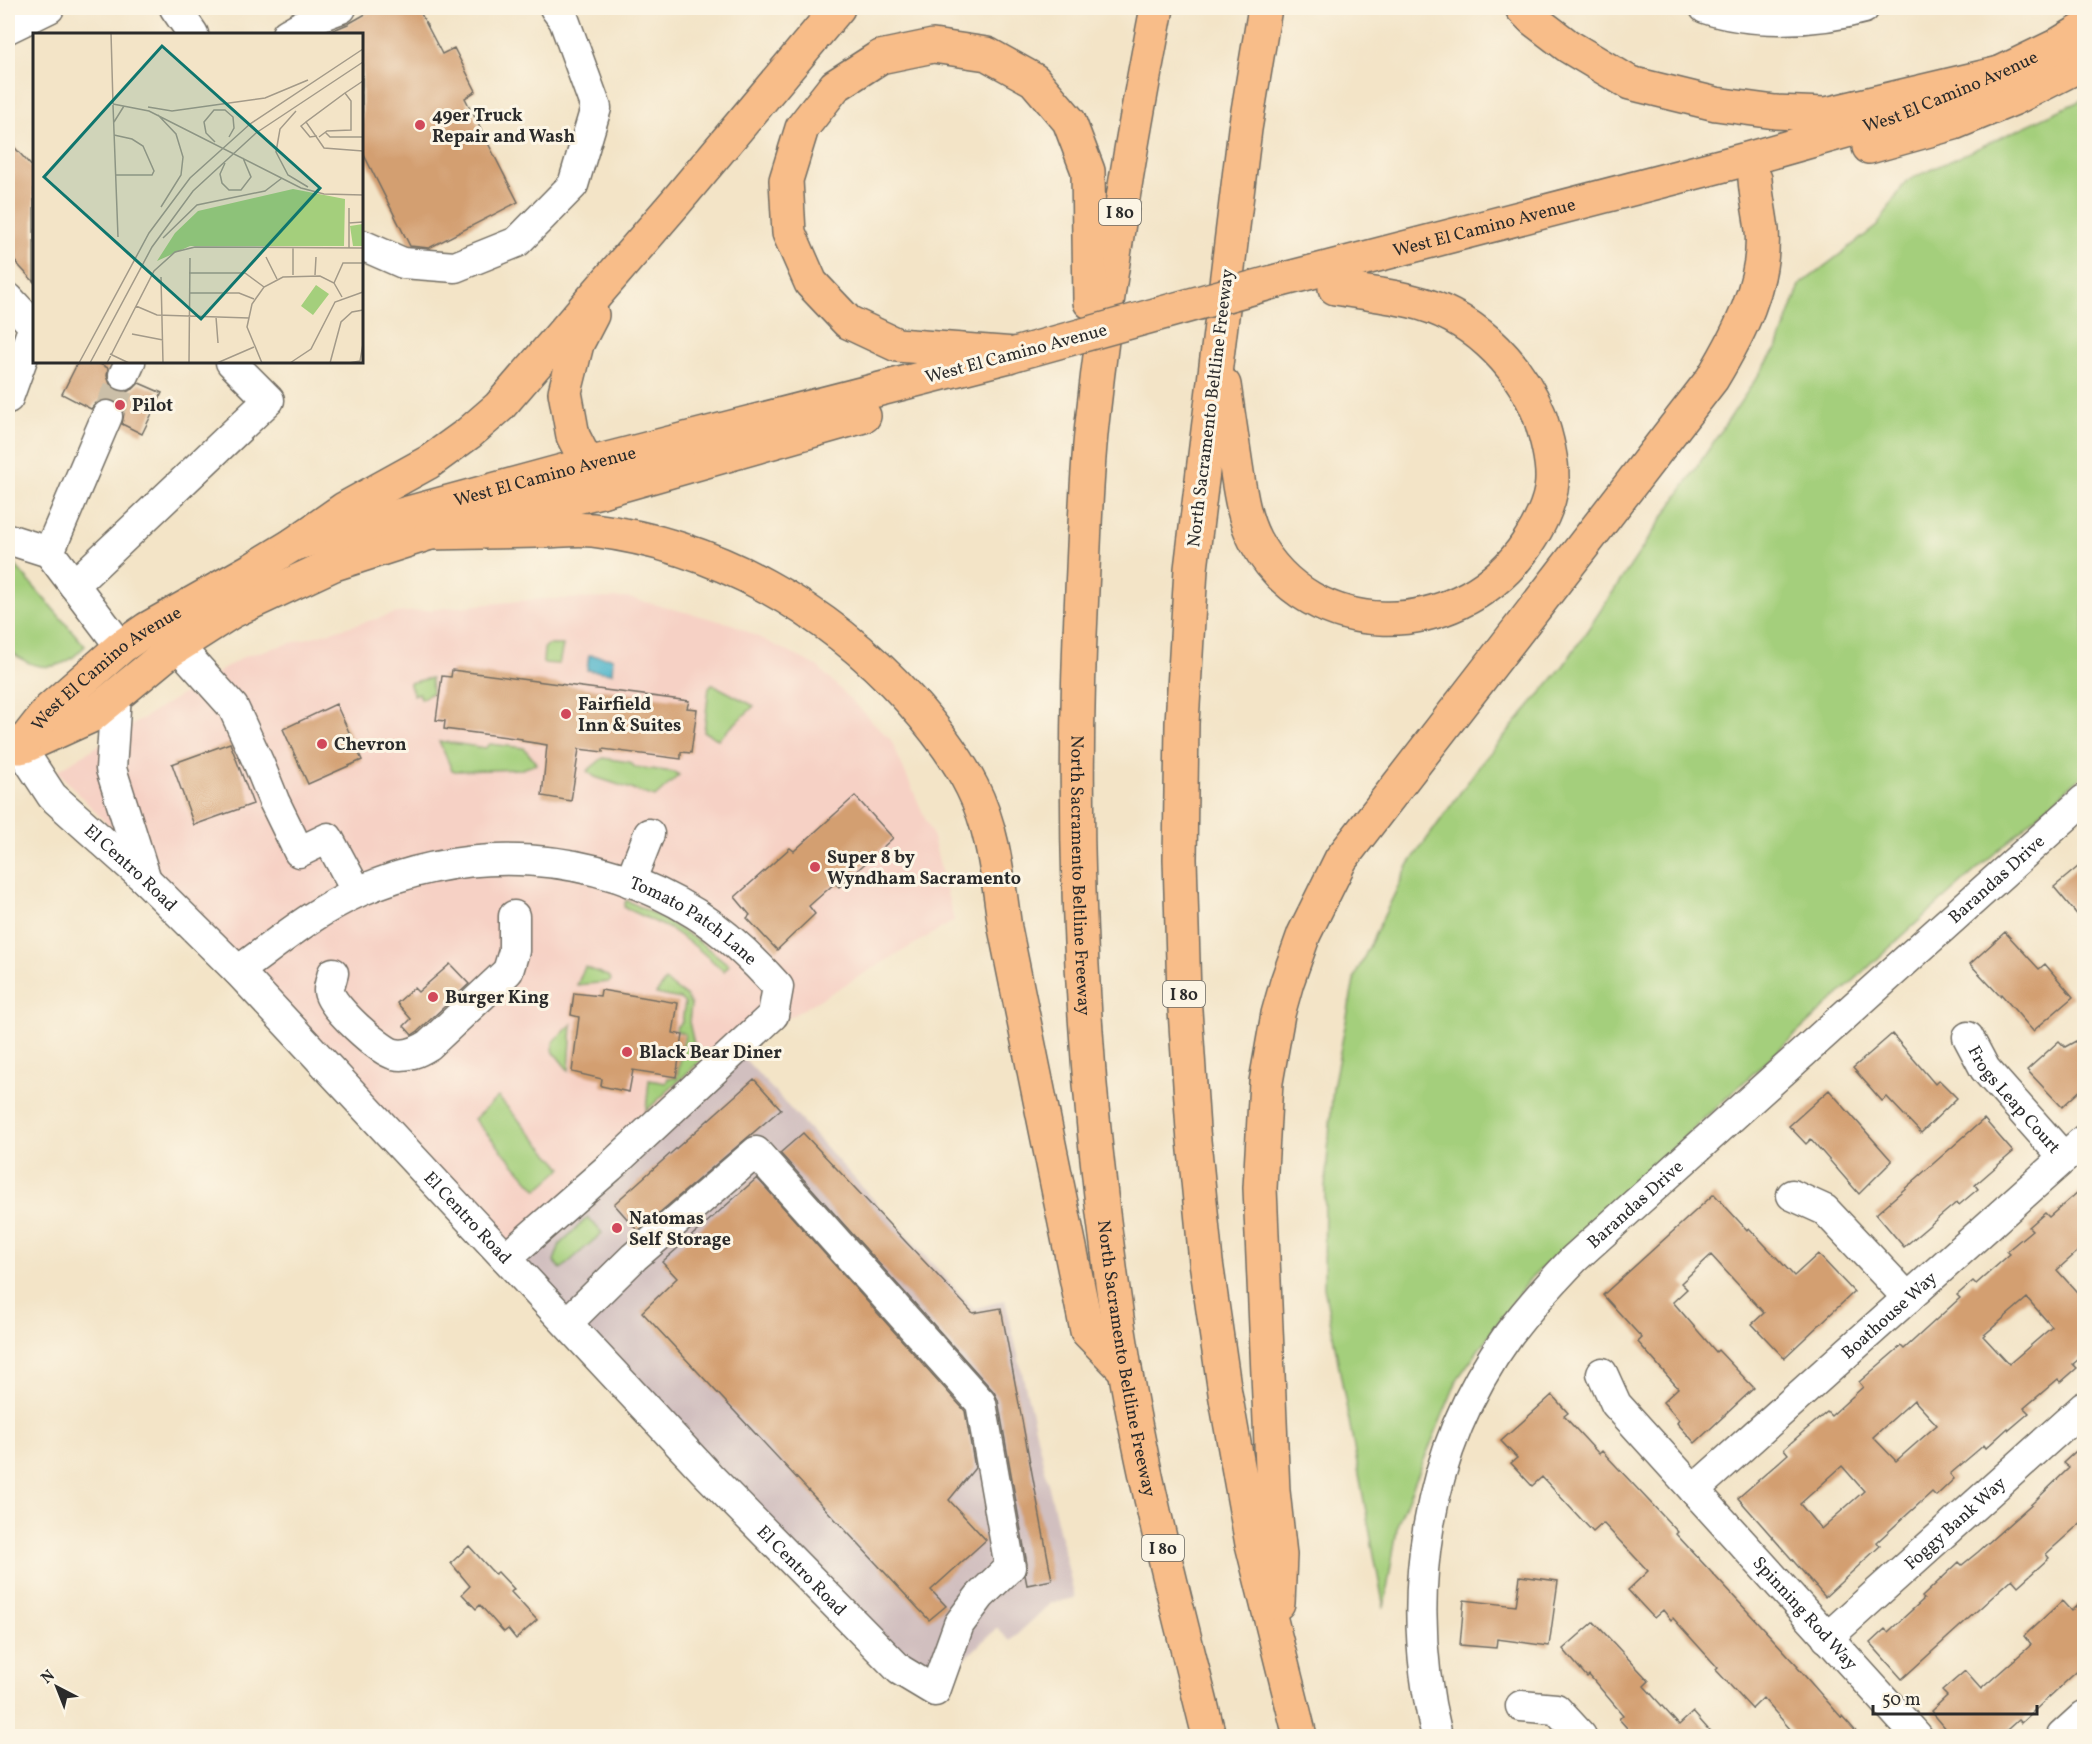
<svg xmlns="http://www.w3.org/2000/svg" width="2092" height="1744" viewBox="0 0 2092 1744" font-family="Vollkorn,serif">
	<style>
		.built { fill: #f6d1c5 }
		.industrial { fill: #d1bfbf }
		.green { fill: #a4cf7c; stroke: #687d54; stroke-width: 1.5 }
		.water { fill: #4cb4cb; stroke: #3c707b; stroke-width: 1.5 }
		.building { fill: #d39f71; fill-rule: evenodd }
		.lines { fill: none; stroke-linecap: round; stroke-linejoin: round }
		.minor-tunnel { stroke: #cbbfa8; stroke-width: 30; stroke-dasharray: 30 15; stroke-linecap: butt }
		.minor-casing { stroke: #716c62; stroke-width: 33 }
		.major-casing { stroke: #716c62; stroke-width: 36 }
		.highway-casing { stroke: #716c62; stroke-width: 36 }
		.minor { stroke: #fff; stroke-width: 30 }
		.major { stroke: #f8bd89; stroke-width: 33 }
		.highway { stroke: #f8bd89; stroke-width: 33 }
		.major-bridge-casing { stroke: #716c62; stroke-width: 36; stroke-linecap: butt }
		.major-bridge { stroke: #f8bd89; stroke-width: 33 }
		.poi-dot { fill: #d1495b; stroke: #fcf5e5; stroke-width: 2 }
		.labels { text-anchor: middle; stroke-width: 6; stroke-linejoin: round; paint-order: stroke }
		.shield { fill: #fcf5e5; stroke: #6a6863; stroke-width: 1.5 }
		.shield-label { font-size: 16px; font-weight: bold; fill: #2b2b2b }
		.street-label { font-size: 18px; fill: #2b2b2b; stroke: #fcf5e5 }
		.poi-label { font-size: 18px; font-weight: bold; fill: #2b2b2b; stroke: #fcf5e5; text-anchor: start }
		.inset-road { fill: none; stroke: #a39a89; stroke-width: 1.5 }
		.view { fill: #0f766e; fill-opacity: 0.15; stroke: #0f766e; stroke-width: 3 }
		.inset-edge { fill: none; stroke: #2b2b2b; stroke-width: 3 }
	</style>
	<rect width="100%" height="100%" fill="#fcf5e5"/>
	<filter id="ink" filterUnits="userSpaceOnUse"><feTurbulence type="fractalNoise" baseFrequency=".0167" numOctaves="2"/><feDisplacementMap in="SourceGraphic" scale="12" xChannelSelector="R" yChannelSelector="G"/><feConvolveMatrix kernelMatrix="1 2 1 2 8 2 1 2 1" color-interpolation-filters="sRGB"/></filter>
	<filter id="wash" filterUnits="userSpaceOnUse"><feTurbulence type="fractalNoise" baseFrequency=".008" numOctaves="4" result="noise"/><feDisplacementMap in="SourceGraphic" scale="24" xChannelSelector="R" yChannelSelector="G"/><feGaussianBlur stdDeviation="1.35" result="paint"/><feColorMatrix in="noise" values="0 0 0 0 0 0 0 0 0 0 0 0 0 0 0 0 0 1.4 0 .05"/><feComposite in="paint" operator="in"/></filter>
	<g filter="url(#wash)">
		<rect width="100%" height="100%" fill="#f3e4c7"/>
		<path class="built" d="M629,598L732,624L817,666L891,740L932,834L954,921L766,1031L518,1262L57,771L245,656L397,613L539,599Z"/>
		<path class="industrial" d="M740,1054L974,1309L1005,1300L1075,1598L1051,1603L1010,1641L997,1628L942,1681L909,1666L518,1262Z"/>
		<path class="green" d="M2084,99V774L1912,927L1528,1281L1458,1378L1398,1523L1384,1608L1324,1287L1325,1188L1333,1087L1355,976L1409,864L1480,765L1564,665L1778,346L1800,285L1877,226L1906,181Z
			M8,564L15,565L85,646C80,651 74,658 67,661C46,673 23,664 8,648Z
			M547,645H563L559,664L543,663L544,649Z
			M431,678L432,693L421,699L419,693L414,695L409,683Z
			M712,684L754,706L718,739L704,732L709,687Z
			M439,741L485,748L490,744L524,748L537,764L522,769L455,771L452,770Z
			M603,758L629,762L635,767L674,772L679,775L655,797L595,777L587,771Z
			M626,900C667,920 694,936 729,965L724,971L696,947L670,929L624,907Z
			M585,967L610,977L611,980L609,982L577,985Z
			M665,981L687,997L691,1005L689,1022L694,1044L704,1058L646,1111L649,1080L666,1083L668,1078H677L685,1034L676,1031L677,1026L682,1022L685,1003L680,999L656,994Z
			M572,1024L569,1071L552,1050L554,1041Z
			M498,1097L562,1168L537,1190L474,1119Z
			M588,1217L602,1233L561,1269L554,1261L560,1244Z"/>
		<path class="water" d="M589,655L613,658L612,673L587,670Z"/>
		<g id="blocks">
			<path class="building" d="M376,8H418L442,54L454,48L476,91L465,98L518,202L429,248L410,246L362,151V34H324L348,24Z
				M8,140L34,169V282L8,254Z
				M78,362H96L108,368L107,376L110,384L117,391L126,392L133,389L139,383L162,393L142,434L122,424L124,413L120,405L114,400L104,399L96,403L91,409L62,394Z
				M452,670L689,701L687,708L697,709L691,753L681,752V759L603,749V752L579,749L571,801L542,796L547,745L522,741V739L444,729L445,721L436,720L442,676L451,677Z
				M336,704L362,760L308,784L283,729Z
				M230,743L253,804L194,825L172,764Z
				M855,796L893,838L839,887L835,883L809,906L815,914L777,950L747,918L750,915L735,897L790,848L794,851Z
				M2085,861V924L2054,887Z
				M2005,932L2039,969L2045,964L2073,997L2033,1031L2001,994L2000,996L1970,964Z
				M450,964L469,984L418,1031L412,1035L404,1026L411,1019L397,1003L414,988L418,992Z
				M601,990L678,1003L673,1033L683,1035L676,1077L633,1070L629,1092L601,1086L602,1079L572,1072L579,1017L571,1015L574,993L600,996Z
				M1892,1034L1935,1084L1939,1080L1957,1098L1921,1133L1887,1097L1882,1101L1853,1068Z
				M2085,1036V1086L2062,1107L2027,1070L2059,1041L2065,1047Z
				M754,1079L781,1109L638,1231L614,1204Z
				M1829,1090L1892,1161L1859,1194L1811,1139L1806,1144L1789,1126Z
				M1984,1119L2013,1152L1975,1185L1978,1189L1959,1205L1957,1202L1904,1247L1876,1214Z
				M803,1133L973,1313L1001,1308L1052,1580L1027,1585L1025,1575L1027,1564L998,1400L994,1392L780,1153Z
				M757,1178L965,1411L975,1468L949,1500L986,1540L931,1590L946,1606L929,1620L642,1312L677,1278L662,1262Z
				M2085,1186V1245L2057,1270L2085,1301V1354L2073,1364L2077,1368L2061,1382L2058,1379L2024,1408L2029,1413L2009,1430L2008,1428L1986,1448L1984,1445L1950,1474L1954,1479L1936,1496L1932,1492L1877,1542L1880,1546L1825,1597L1738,1498L1788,1454L1784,1449L1803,1432L1827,1412L1831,1416L1863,1387L1859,1382L1901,1346L1904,1349L1960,1298L1957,1295L1973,1281L1976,1284L2010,1254L2007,1251L2032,1230L2029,1227L2045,1213L2049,1217ZM2027,1298L2052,1327L2009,1364L1983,1336ZM1914,1400L1937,1425L1896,1461L1873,1437ZM1842,1466L1864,1491L1821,1529L1800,1504Z
				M1714,1194L1747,1230L1749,1228L1794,1276L1818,1254L1854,1292L1784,1358L1752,1324L1764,1313L1711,1255L1681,1283L1687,1289L1673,1302L1716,1352L1718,1350L1754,1388L1695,1443L1677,1423L1679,1420L1663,1402L1678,1388L1638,1342L1642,1338L1603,1295Z
				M1552,1395L1568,1413L1564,1416L1599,1454L1602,1451L1678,1532L1676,1534L1798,1666L1797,1667L1841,1717L1842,1716L1861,1737H1797L1763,1698L1752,1709L1716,1670L1718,1668L1673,1618L1671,1620L1663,1610L1654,1618L1628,1590L1648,1571L1603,1523L1593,1532L1542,1477L1532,1486L1511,1463L1517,1458L1501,1441Z
				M2085,1443V1519L2046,1554L2049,1558L2018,1586L2012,1579L1902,1679L1870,1643L1885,1629L1888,1632L1924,1599L1922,1597L1959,1562L1962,1565L1978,1552L2036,1500L2069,1468L2063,1463Z
				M469,1546L490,1569L495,1574L498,1572L514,1589L511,1592L537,1620L516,1639L508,1629L504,1632L480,1605L476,1609L462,1594L470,1586L451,1563Z
				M1520,1576L1558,1581L1549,1646L1497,1639L1496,1648L1460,1645L1464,1600L1516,1606Z
				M2085,1598V1664L2021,1723L2018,1720L1999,1737H1953L1931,1711L1947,1696L1942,1691L1965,1671L1981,1689L2031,1645L2024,1636L2062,1601L2071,1611Z
				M1594,1622L1649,1681L1644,1686L1679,1725L1693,1712L1715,1737H1635L1619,1719L1623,1715L1589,1675L1587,1677L1563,1649Z"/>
		</g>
	</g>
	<g filter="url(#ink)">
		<use href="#blocks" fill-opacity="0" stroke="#716c62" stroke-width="1.5"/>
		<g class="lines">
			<path class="minor-tunnel" d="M107,416L124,375"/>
			<defs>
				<g id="minor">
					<path d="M175,8L193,34"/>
					<path d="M1705,8C1751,24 1818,21 1864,8"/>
					<path d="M8,28L49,8"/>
					<path d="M287,34L317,17L341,8"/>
					<path d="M362,245L403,263L455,267L517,242L573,185L596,108L564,20L555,8"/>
					<path d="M8,298L34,326L8,398"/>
					<path d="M124,375L130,362"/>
					<path d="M8,539L49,552L121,647"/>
					<path d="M49,552L107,416"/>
					<path d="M74,585L269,400L231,362"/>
					<path d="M178,646L233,707L259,764L274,801L299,852L328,838L357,892"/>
					<path d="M116,695L111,769L146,880"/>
					<path id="s1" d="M20,747L52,796L146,880L238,971L710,1477L900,1670L935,1691L959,1624L980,1596L1010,1567L981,1403L756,1152L634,1257L567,1323"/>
					<path d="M630,882L649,834"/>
					<path id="s2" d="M238,971C277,943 315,911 360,891C469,843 595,850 696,914C727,934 754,960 778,987L773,1015L610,1167L506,1258"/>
					<path d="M333,973C332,978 329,985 329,991C329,1005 380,1051 394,1054C407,1057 418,1052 429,1045L508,971L514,951V916"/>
					<path id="s3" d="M1968,1037L1985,1069L2064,1158"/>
					<path d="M1792,1195L1825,1210L1908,1298"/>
					<path id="s4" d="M1602,1373L1616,1404L1917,1736"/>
					<path id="s5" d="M1694,1490L2084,1140"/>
					<path id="s6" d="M1827,1638L2084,1407"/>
					<path d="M1521,1706L1556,1709L1581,1736"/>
					<path id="s7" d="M1437,1736C1403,1599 1424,1451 1509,1334C1529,1307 1551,1283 1574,1259L2084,800"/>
					<path d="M2062,1736L2084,1716"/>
				</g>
				<g id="major">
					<path d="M1869,147L1954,123L2015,98L2084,63"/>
					<path id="s8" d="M1277,281L1747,159L1892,118L2000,73L2056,46L2084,29"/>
					<path d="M25,746L91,716L170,651L231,612L334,564L430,533L601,491L864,416"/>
					<path id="s9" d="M20,747L49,710L121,647L147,629L253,569L294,544L588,464L1009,356"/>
				</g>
				<g id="highway">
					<path id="s10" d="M1157,8C1131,142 1108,278 1093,415C1086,473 1085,532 1082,590C1069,850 1083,1112 1125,1369C1146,1492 1179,1614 1209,1736"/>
					<path d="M1265,8L1245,129L1191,569L1182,723L1180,859L1184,995L1193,1130L1206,1262L1225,1393L1252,1544L1300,1736"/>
					<path d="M1522,8L1534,20L1568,46L1630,83L1716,104L1775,112L1826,114L2000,73"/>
					<path d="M592,315L577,344L565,392L573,436L601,491"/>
					<path d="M1015,354L897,345L848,322L811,283L789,233L786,180L802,128L835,86L880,57L933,46L987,54L1034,80L1069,121L1088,171L1090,302"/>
					<path d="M1224,385C1228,412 1232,439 1236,466C1240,491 1243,517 1255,540C1311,644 1455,641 1522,551C1535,533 1547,512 1551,490C1555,468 1546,435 1539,414C1517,360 1469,314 1411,301C1386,295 1360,292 1335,288"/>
					<path d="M430,533C466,532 502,532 538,531C556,531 575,528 593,530C715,545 827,608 909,699C933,726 956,755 972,787C994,830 998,881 1005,928L1087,1331L1125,1370"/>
					<path d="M294,544L344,509L429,462L469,433L499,407L675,203L838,8"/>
					<path d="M1278,1603L1280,1555L1273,1491L1260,1188L1266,1082L1278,1014L1287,982L1304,934L1341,859L1712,379C1739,334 1766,283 1762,230C1760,213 1756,196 1755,179"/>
				</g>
			</defs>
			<use href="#minor" class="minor-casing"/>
			<use href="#major" class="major-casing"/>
			<use href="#highway" class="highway-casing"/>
			<use href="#minor" class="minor"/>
			<use href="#major" class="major"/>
			<use href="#highway" class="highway"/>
			<defs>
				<path id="major-bridge" d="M1015,354L1277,281"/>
			</defs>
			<use href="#major-bridge" class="major-bridge-casing"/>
			<use href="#major-bridge" class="major-bridge"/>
		</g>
	</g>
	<g class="poi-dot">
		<circle cx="420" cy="125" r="6"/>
		<circle cx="120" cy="405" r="6"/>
		<circle cx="566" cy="714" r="6"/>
		<circle cx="322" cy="744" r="6"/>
		<circle cx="815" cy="867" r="6"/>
		<circle cx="433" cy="997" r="6"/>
		<circle cx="627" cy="1052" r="6"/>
		<circle cx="617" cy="1228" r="6"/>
	</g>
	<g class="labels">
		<g class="shield">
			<rect x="1099" y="199" width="42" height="26" rx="4.5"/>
			<rect x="1163" y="981" width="42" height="26" rx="4.5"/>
			<rect x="1142" y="1535" width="42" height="26" rx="4.5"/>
		</g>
		<g class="shield-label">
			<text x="1120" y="218">I 80</text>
			<text x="1184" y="1000">I 80</text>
			<text x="1163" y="1554">I 80</text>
		</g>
		<g class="street-label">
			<text dy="6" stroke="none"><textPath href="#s8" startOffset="700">West El Camino Avenue</textPath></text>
			<text dy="6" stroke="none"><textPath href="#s8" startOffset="214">West El Camino Avenue</textPath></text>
			<text transform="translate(1016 353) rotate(-15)" y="6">West El Camino Avenue</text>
			<text transform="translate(1210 408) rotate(-83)" y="6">North Sacramento Beltline Freeway</text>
			<text dy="6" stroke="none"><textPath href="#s9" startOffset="604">West El Camino Avenue</textPath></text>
			<text dy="6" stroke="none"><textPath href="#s9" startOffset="118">West El Camino Avenue</textPath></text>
			<text dy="6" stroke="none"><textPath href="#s1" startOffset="165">El Centro Road</textPath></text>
			<text dy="6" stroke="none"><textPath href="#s10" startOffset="873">North Sacramento Beltline Freeway</textPath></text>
			<text dy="6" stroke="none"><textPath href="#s7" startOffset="1089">Barandas Drive</textPath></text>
			<text dy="6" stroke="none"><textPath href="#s2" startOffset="498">Tomato Patch Lane</textPath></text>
			<text dy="6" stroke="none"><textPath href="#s3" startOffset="78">Frogs Leap Court</textPath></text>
			<text dy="6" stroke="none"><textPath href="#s7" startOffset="603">Barandas Drive</textPath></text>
			<text dy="6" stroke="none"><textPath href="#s1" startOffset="651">El Centro Road</textPath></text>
			<text dy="6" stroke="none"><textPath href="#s5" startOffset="262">Boathouse Way</textPath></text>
			<text dy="6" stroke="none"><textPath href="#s10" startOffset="1359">North Sacramento Beltline Freeway</textPath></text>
			<text dy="6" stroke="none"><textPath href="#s6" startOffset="172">Foggy Bank Way</textPath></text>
			<text dy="6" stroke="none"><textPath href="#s1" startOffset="1137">El Centro Road</textPath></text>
			<text dy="6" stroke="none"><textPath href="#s4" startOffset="316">Spinning Rod Way</textPath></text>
		</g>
		<g class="poi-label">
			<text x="432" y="121">49er Truck<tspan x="432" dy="21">Repair and Wash</tspan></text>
			<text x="132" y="411">Pilot</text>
			<text x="578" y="710">Fairfield<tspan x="578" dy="21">Inn &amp; Suites</tspan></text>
			<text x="334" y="750">Chevron</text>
			<text x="827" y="863">Super 8 by<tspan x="827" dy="21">Wyndham Sacramento</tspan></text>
			<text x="445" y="1003">Burger King</text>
			<text x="639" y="1058">Black Bear Diner</text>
			<text x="629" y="1224">Natomas<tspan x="629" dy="21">Self Storage</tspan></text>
		</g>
	</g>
	<g transform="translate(33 33)">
		<rect width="330" height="330" fill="#f3e4c7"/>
		<path d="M260,156L312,166L311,213H157L124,228L142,200L165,178ZM330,191V213H320L317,193ZM283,252L296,261L280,282L268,273Z" fill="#a4cf7c"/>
		<path class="inset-road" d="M78,0L80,71M312,60L330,48M80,71L116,78L268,155L291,161L330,162M80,72L85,204M115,74L139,78L232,65L275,47M263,78L247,96L243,119L255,142L275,154M125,82L143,101L150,124L148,142L128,174M81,89L91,73M273,89L268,93L277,104L284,103M292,99L297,104H330M81,102L99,106L110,113L121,138L119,142H82M286,104L294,98L318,97V68L312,60L273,89L291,115L330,118M182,109L173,100L171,89L181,77H192L200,84L201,95L196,104M192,130L187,141L189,150L196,157H208L218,144L210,125M316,175V190L330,189M316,190V215M130,205L164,172L232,158L249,145M260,215V242M233,224L244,246M156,240H212L231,254M282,242L283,224M128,244L130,330M301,250L310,230H330M156,260H206L221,266M103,273L124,282L216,285M183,284L185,310M99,301L130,307M77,321L96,330M46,330L116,200L157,145L217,91L330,16M57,330L119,214L160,158L223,100L330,29M74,330L121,238L142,219L162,214L330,215M156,330L157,225M184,330L221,314M229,330L214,294L219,271L231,254L250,244L287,243L301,250L309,264M257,330L278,316L302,269L330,259M297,330L308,289L319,279L330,277M316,330L327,328L330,311"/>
		<path class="view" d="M129,13L287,155L168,286L11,144Z"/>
		<rect width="330" height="330" class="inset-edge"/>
	</g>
	<rect width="2092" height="1744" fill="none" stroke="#fcf5e5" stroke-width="30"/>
	<g transform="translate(57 1687) rotate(318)" stroke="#fcf5e5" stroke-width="4.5" paint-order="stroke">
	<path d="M0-4.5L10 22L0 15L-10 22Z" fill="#2b2b2b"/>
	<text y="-9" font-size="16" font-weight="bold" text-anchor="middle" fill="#2b2b2b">N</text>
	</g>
	<path d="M1873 1705v9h164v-9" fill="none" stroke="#2b2b2b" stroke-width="3"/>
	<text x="1882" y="1705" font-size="18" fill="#2b2b2b" stroke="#fcf5e5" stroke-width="4.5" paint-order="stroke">50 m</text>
</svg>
